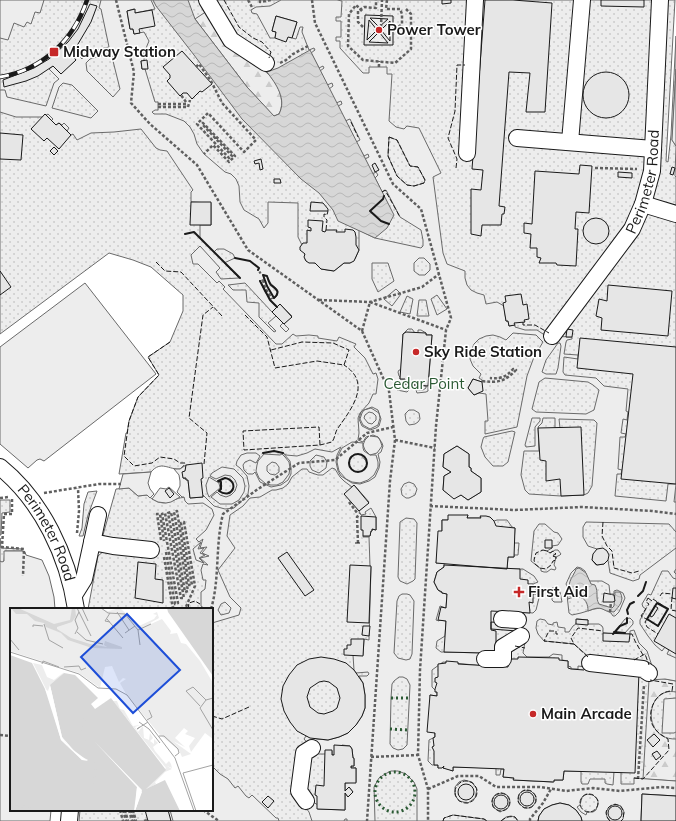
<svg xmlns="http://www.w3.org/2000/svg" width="676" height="821" viewBox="0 0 676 821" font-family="Mulish,sans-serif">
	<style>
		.green { fill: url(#green-dots); stroke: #6a6a6a }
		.forest { fill: url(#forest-firs); stroke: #6a6a6a }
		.built { fill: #ededed; stroke: #6a6a6a; fill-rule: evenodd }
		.water { fill: url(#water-waves); stroke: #6a6a6a }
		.building { fill: #e6e6e6; stroke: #1a1a1a; fill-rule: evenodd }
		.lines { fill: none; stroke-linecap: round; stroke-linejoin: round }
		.minor-casing { stroke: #1a1a1a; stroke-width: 18 }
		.path { stroke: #5f5f5f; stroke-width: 2.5; stroke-dasharray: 3 2; stroke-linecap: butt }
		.minor { stroke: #fff; stroke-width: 16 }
		.rail-casing { stroke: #1a1a1a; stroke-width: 4.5 }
		.rail { stroke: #fff; stroke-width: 3; stroke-dasharray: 9; stroke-linecap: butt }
		.hedge { stroke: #2b5a34; stroke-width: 3; stroke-dasharray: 2 3; stroke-linecap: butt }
		.fence { stroke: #1a1a1a; stroke-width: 1; stroke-dasharray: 5 2; stroke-linecap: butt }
		.wall { stroke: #1a1a1a; stroke-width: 2 }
		.poi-dot { fill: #c62828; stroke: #fff; stroke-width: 1.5 }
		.labels { text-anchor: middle; stroke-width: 3; stroke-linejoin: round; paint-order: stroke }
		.poi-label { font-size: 15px; font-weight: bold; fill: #1a1a1a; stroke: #fff; text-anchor: start }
		.street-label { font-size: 15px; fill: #1a1a1a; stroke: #fff }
		.park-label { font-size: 15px; fill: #2b5a34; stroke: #fff }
		.inset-river { fill: none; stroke: #d7d7d7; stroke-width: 2 }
		.inset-road { fill: none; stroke: #a3a3a3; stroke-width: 1 }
		.view { fill: #1d4ed8; fill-opacity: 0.15; stroke: #1d4ed8; stroke-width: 2 }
		.inset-edge { fill: none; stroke: #1a1a1a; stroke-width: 2 }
	</style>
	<defs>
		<pattern id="green-dots" width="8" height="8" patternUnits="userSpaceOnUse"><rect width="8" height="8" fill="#ededed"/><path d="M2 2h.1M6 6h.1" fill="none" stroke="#cbcbcb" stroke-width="1.8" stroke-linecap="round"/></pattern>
		<pattern id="forest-firs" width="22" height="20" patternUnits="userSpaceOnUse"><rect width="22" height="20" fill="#ededed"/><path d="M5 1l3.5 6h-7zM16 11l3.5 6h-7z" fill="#cbcbcb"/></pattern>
		<pattern id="water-waves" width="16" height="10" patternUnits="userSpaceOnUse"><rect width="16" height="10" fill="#d7d7d7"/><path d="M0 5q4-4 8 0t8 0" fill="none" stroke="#b8b8b8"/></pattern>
	</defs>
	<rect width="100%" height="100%" fill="#fff"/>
	<path class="green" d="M0,0H675L666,161L668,162L671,135L676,36V69L672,140L676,146L675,176L676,177V821H79L80,810H212V609H88L98,556L105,550L111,541L103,535L116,489L129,488L138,496L147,495C169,513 171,494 190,498L189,485L183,478L184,465L180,469C169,470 161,460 151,472L119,474L126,433H127L129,421L138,397L159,375L148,357L170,342L183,311V295L151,267L133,260L109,253L0,334Z
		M97,491L88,515L83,536H79L82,528L84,504L88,492Z
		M0,500H10V512L2,513L1,535H0Z
		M0,538L1,548L22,549V551H5L4,561L2,563L0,561Z"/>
	<path class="forest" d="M207,11C221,27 233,43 247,58C253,64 261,67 267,73C278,83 286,101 279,114L274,116L270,112L247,87L195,19Z
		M658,678L665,679L676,681V692C645,686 641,740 676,739V781L643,779L649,680Z"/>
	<path class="built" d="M0,0H44L40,13L35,12L31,24L27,22L24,27L14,23L8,40L0,38Z
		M101,0H151L155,9L135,13L134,9L127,11L130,29H133L134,34L144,32L149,41L144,53V61H141L142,69H145L155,102H158V110H155L152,112L154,114H166L184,121L190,127L194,134L197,144L204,154L225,172L231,174L236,179L239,186L240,202L244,210L259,219L264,228L268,223V202L298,203V237L302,245L300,247L305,254V259L306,261L315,263L321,269L334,271L344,263H350L355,259L359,250V230L375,238L421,248L423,246V240L421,230L400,217L386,190L382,192L375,178L378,175L376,172L372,174L365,159L369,157L368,154L364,156L356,142L360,140L350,119L345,121L338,106L342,104L341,101L336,103L329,89L333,86L332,83L327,85L320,71L324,68L323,66L319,68L311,53L315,50L314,48L309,50L302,32L303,27H300L296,39L292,38L297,22L276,16L272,31L276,32L275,38H270L257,14L252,13L251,10L256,7L270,6L281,0H337L342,1L341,17H336V21H341V37H336V41H340V48L363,73H369V67H387V74H392L389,121L396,127L404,129L407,126L419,128L441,173L433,177L443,253L447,264L465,271V278L467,285L471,290L477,293L484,295L486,304L497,302L504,306L506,321H508L509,326L515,325V327L525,330H537L546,336L572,337V339L567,340L566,342L564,354L578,355V359L564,357L563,372L565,375L596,378L604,386L628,389L626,411L628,412L627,420L623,419L621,433L626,434L625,437H620L618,469L622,470L621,474H617L615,496L666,501L668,484H676L674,502H676V532L669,524L586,522L583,527V537L588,546L597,549L592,560L596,565L604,564L608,560L610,573L633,581L639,579L640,575L676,548V569L674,572L676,574V579L673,578L668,571H662L651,595L648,594L642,604L643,607L646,609L640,620V624L648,636L655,645L662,651L665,647L669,650L667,654L676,658V681L665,679L649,680L653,669L647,651L639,643L634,630L630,631V634H624L633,624V621L630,618L625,619L613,634L603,633V628L602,626L599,624H587L588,620L577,619L576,624L573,626L569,632H565V628L558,627L557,622L553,623V625L548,624L545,620L540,619L537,621L536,628L538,634L544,641L574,644L590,658L586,667L578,666V669H571V667L568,666V661L562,660V655L553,654L549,657H527L523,653L525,642L517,631L518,612L533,613L536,610L539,598L536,594H533V591H536V587L533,586V584L538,582L534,576L523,569H507L508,557H514V555H518L519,543H514L515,528L512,527L507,520H497L494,521L480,517L481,518H467L468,515L448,520H442V531L436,563H444V567L437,572L434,582L438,590L442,593L447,594L446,608L440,606L436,620L439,621L440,620L446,621L445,636L437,641L436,648L441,652L485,653V666L443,662L432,670V687L437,692V696L430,695L435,737L429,740L428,761L432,765H438V768L444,766L443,768L449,769L450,770L453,771V767L496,768V775H500L501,769H504L503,777L514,778V780L553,782L554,780H563L564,771H581V782L582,784H588L590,779H605V783L607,784L613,785L614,772H621V784H634V778L676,781V796L642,794L641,821H621L623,819L624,812L621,806L615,804L609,807L606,812L607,817L610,821H582L581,817L576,810L569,805L560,803L552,805L544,809L539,816L538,821H518L515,817L511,816L506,817L501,821H487L484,819L453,815L444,818L443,821H417V789L414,782L406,774L398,771H391L385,774L379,778L374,787L375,821H347V819H345L344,821H312L309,812L303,804L308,799L318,805V809L345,810V793L348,797L353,792L349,787L345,791V783L356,782V768H351V766H354V759L353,758L352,749L350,746L342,745L334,755H332V751L325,754H317L304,739L306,736L317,739L328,740L339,737L348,733L356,725L362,716L365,708V695L363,683L359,676H367L369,674L368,672L356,673L354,670L353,655H363L364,639L369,640L371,567L370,566L369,537H363V536H370L371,531H372V529L376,530V517L371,508L365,512L366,514L361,515L359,511L369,502L355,486L352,487L344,481L340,477L335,469L332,468L323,475H318L309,472L307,469H302L292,477L288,484L283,488L276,490H272L260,497L250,498L243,506L230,515L227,536L235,548L218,570L230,597L241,608L239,615L212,623V609H205L201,606V592L205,589L206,580H203L201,570L203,564L208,565L200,558L209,556L202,553L207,547L200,548L203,539L199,542L196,539L206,530L214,515L212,509L203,503L188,504L185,501L184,497H182L177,492L180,486V481L179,475L174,469H180L186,465V469L183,478L188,480L190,498L203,497V495L214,506L225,509L234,508L244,499L248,494L249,486L247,476L240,468L236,465L237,461L241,455L247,453H256L260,456L256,463L250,460L245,462L243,465L244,470L248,474H253L255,472L260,482L271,487L281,485L288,480L291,474V468L290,461L283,453L286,455L297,456L307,453L315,449L332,452L341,447L337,455L336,462L338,471L341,476L352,483L360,484L369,481L375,477L379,468L380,462L378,454L381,452L383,446L382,443L378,437L373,435L370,436L378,437L380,440L382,446L377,453L370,455H376L378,462V467L374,475L368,480L360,483L352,482L346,479L339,471L337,462L338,456L342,448L352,442L363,443V448L364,451L370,455L365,450L363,445L365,440L369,436L366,437L363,442L358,440L359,433L358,418L360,413L369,403L373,394H376L378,379L376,373L373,374L365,358L354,347L356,344L339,337L337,341L318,338V336L309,335L296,336L293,334L282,344H276L223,289L225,287L219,281L217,283L198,264H193L191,255L200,246L220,268L216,272L221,279L239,278L224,263L235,258L233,254L224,249H217L214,252L200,238V225H211V203L191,202V192L193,190L167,151L160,150L156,148L141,129L114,132L91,133L77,140L73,134L71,135L67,131L69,128L64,123L62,125L59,123L56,125L51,121L53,119L48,114L43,117H16L0,112V90H5L7,97L46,106L54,83L59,79L49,69L53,66L61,73L76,60L70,53L73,50L82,59L88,52L109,47L101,9L99,8ZM111,53L120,89L113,97L87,71L86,63L90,59ZM63,83L72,85L98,111L91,118L52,108L59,87ZM389,137L397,140L410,166L418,167L425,180L424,183L414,186L407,185L397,176L388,156ZM419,258H424L430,264V270L425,275H419L414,271V263ZM372,263H388L394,281L378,292L372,279ZM263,275L267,276L271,284L276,288L278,291L277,296L275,298L270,299L265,292L260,281L264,279ZM245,283L272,312L280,304L292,316L284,324L289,329L286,332L280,326L283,323L276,316L268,323L276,331L274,332L259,317V303L247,302L246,290H233L228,285ZM396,289L401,294L392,306L384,299ZM437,295L447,309L437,315L431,299ZM407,296L413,299L410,314L400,312ZM419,300H426L429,316H417ZM408,329H412L415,333H418V330H421L426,333V335H432L428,388V391L426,392L417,393L416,390H423L426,388V386L411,385L410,389L407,392L397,390L399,385L405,384V379H400V377L399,376L398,372L399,370H401L403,334ZM513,333L536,335L543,342L534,357L527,376L517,427L485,434V421H488L486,394L479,393L474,395L468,388L473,379L482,382V380L479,378L481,374L473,366L470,359L471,351L474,344L479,339L486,336L493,335L500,337L506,340ZM558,343H560L561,346L558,368L556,374H546L542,372L546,360ZM545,378L588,382L593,385L599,390L594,410L586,414L536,412L532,409L539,382ZM372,407L378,410L381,419L379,426L376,428L370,430L362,426L359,419L361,412L364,410ZM409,410H414L419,413L420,419L418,422L415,424L409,425L406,421L405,414ZM532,418H540V421L535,427V446L526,447L525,445ZM543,418H555V428H560L559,419L594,420L597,423L592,486L588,493L584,495L561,496L529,494L525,490L521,475L524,451H539L538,427L542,423ZM512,431L515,432L508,462L503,466H493L485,457L481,447L483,439L484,437ZM457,446L469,454V467L471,468V471L481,478V492L468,500L461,495L454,498L443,490L444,476L451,472L443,467L444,454ZM355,454L361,455L366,461L367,465L362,471L355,472L351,469L349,465L350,457ZM316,455L324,457L327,462L326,468L319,473L312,470L310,466V461ZM409,482L414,484L417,489L415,495L409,498H406L402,495L401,489L404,484ZM406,518L414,519L417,523L415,579L413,581L407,584L400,581L398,577L400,522ZM539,524H545L554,532L558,533L562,539L558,545L552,546V548L547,551L550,553L555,550H558L561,554L560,555L556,557L554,565L556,568L555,570L551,569L547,572H544L541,571V569L531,561L534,531ZM577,567L581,568L585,571L589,581H602L609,585L610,594H614V591L617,590L623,593L625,598L619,612L615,616H613L611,613L601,608L594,609L581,613L572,615L569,613L567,595L569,590L566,584L571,573ZM552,588H557L560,592L562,602H554L552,600V597L555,595L552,592ZM402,594H407L410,595L414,601L412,654L410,659L406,660L398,658L394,653L397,601L399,596ZM225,602L231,608L229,613L221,615L218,610L221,604ZM399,677H403L407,679L410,685L407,745L403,749L398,750L393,748L390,744L391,698L392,684L394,681ZM464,780L472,782L477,789L475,798L468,803L459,801L455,795V787L459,782ZM524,790L531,791L536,796V802L532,807L530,808H524L518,802L519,794ZM501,793L507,795L510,801L508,808L500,812L493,807L492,801L494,796ZM586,794L593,795L598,800V804L596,810L593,812H587L586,815L581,812L577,807L580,805L582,797Z
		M676,69V146L672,140Z
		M85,283L156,374L44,461L40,459L37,460L28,468L0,444V347Z
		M371,408L379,413L380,418L378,425L370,429L363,425L360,419L362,413L364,410ZM369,412L373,413L376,416V420L372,424L368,423L364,418L365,415Z
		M264,454L280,455L282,454L285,457L289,462L290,468L289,474L283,482L277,485H271L266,484L259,478L256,471L257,465L258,461ZM272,462L276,463L279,467V472L275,475L270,474L267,471V466Z
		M222,467L234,469L243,478L245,486L244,492L239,500L232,504H220L211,497L217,492L220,495L226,497L231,495L235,491L237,485L235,480L231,476L225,475L216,479L210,476L212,473Z
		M151,472L148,483L150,489L154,494L150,498L147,495L138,496L129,488L119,489L123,474Z
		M209,477L219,483L220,488L209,497L207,492L206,485Z
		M169,487L180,497L171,502L166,503L158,502L152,499L160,488L166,489Z
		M201,542L198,549L204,548L200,553L205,555L199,558L204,563L196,560L193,549Z
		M4,551H22L25,552L26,555L42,560L49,576L54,597L55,609H11V810H51L50,821H0V561L2,562L4,561Z
		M676,698V732L674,733H662L664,699Z
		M212,766L220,774L228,779L235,788L238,786L246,796L249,798L252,795L276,818H278L279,821H173L170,810H212Z"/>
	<path class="water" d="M153,0H188L195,19L247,87L274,116L279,114C287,99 276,84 267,72L278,68L310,50L394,215L387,228L375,238L338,221L333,210L319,193L301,179L242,119L194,55L156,6Z
		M579,568L586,573L591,584L595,585C599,593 595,597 599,604L612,608L614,606L615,592H620C625,601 619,606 614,612C601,612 604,604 588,611C588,598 580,594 568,599L567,595L570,590C567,581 574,576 576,569Z"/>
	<path class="building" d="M442,0H451V3L442,4Z
		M485,0H513L552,3L545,112H526L530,73L509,72L499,206L505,207L504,214H502L501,225H482L481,236L471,234V189L481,190L483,170L472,169Z
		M601,0H644V7L601,6Z
		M90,4L97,6L91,22L78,44L70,53L76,60L61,74L53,66L38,76L26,81L4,87L3,80L34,68L49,59L68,42L78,29Z
		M135,9V13L152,10L155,26L139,29L140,33L134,34L133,29H130L127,11Z
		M365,15L393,16V45H364ZM370,18L388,19L379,27ZM369,20L377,30L367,40ZM390,21V41L381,30ZM379,32L388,43L369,42Z
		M276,16L297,22L292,38L288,37L286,42L275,38L276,32L272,31Z
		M182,51L212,84L202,92L200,91L192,99L187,93H183L180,96L167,81L170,78V75L163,67Z
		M147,60L148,69H142L141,61Z
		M583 95a23 23 0 1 1 46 0a23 23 0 1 1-46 0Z
		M45,114L56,125L59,123L71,135L59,149L47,138L44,141L31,129Z
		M0,133L23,135L21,160L0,159Z
		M54,147L58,151L54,155L50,151Z
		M261,159L263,169L260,170L259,163L255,164L254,161Z
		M375,163L379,170L375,172L372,165Z
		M580,165L592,166L589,213L576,212L575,229H578L576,266L557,265L556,263H539L541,258L537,257V248H530L531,234L524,233V223L532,224L535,171L579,174Z
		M672,167L675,168L673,175L670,174Z
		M618,172L632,173V178L618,177Z
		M274,179H280L281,183H274Z
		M191,202H211V225H190Z
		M311,202L323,203L328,209V211H310Z
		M583 231a13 13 0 1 1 26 0a13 13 0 1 1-26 0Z
		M308,220L323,221L322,231L325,232L326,230H337L336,232H345V229L353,230L355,232L356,237V245L359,250L354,261L350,263H344L334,271L321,269L315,263H309L306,261L304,257L305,254L300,250V247L303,243H307V230L311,231V228L308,227Z
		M0,271L11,287L0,295Z
		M608,285L672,291L668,336L601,330L602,318L596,316L599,299L607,301Z
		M521,294L523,305L527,304L529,319L524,320L525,322L514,323L515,325L509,326L508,321H506L503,303L506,302L505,296Z
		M280,304L292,317L284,324L272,312Z
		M567,329L573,330L572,337H566Z
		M406,332L426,333V335H432L428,386L405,384V379H400L403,334Z
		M580,338L676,347V484L621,479L633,374L577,368Z
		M473,379L482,382L483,391L474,395L468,388Z
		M581,427L584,495L561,496L560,479L546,481V461L540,460L538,428Z
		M457,446L469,454V467L471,468V471L481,478V492L468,500L461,495L454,499L443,490L444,476L451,472L443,467L444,454Z
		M202,463L203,478L201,479L203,497L190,498L188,480H186V478H183L182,472L185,471L186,465Z
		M354,485L369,503L359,511L344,494Z
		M169,488L174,494L170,498L165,491Z
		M448,515H468L467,518H481L480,516H486L490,517L494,521L496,526L515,528L514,557H508L507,569L436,563L438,531H442V520H448Z
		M361,516L376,517V530L372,529V531H371L370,536H363V530H361Z
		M545,540H552V548H545Z
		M603,548L607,551L609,555L608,560L604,564L597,565L592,560L593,554L597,549Z
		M287,552L314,590L305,596L278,558Z
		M138,562L156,564L155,579L163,580V603L135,598Z
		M350,565L371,566L369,623L347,622Z
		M444,565L520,569V579L528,580V584H533V586L536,587V591H533V603L529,602L530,613L491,611V630L496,631V652L485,653L444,652L446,621L438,620L441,607L446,608L447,594L442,593V592L438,590L434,582L437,572L444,567Z
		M673,588H676V599L672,598Z
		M604,593L614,595L615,601L613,602H603Z
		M655,606L658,608L653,616L651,617L650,615Z
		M669,614L676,618V654L654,641Z
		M576,619L588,620V625L576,624Z
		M491,622L518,624L517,631L491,629Z
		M363,626H370L369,636L362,635Z
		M603,633L630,634L629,642L603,641Z
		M351,639H364L363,656L344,655V649H347V645H351Z
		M321,657L334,659L346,663L354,670L363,683L365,695V708L362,716L356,725L348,733L339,737L328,740L310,738L297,731L290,722L284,711L281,699L283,686L289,675L297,665L309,659ZM324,681L329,682L337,688L340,698L337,708L333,711L324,714L318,713L310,707L307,697L310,688L319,682Z
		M518,657L559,658V660L568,661V668L571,669L584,670L586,667L639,672L635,773L564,771L563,780H554V782L513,780L514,778L503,777L504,769L453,767V771L443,768L444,766L442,768H438V765H434V751L432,747L434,746L433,738L435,737V733L427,732L430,695L437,696V692H435V689L437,683L435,682V678L438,677V664L446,663V661L458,662V664L508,667L509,659H518Z
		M654,734L660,740L653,747L647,740Z
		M334,745L350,746L352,749L353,758H354V766H351V768H356V783H345V791L349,787L353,792L348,797L345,793V810L317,809V796L315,795L316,785L324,786L325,750H332V755H334Z
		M657,751L661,756L656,760L652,754Z
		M458 792a8 8 0 1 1 16 0a8 8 0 1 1-16 0Z
		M520 799a7 7 0 1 1 14 0a7 7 0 1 1-14 0Z
		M642,794L676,796V821H641Z
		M494 802a7 7 0 1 1 14 0a7 7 0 1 1-14 0Z
		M268,796L274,801L268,808L262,802Z
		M560,803L569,805L576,810L581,817L582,821H538L539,816L544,809L552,805Z
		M608 813a7 7 0 1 1 14 0a7 7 0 1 1-14 0Z
		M145,810H168L171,821H148Z"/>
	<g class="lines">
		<defs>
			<g id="minor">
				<path d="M207,0L231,40L266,63"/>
				<path d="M517,138L653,149"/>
				<path d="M570,142L582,0"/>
				<path d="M467,153L475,0"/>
				<path d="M643,204L676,214"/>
				<path id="s1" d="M552,336L632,229L643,204L652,171L660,0"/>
				<path id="s2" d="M0,467C42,501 68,556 76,609"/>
				<path d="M92,542L113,546L151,550"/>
				<path d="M74,595L84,579L98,515"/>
				<path d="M502,619L518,620"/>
				<path d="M485,659H503V647L521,636"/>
				<path d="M590,663L643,669L649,673"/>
				<path d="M306,801L299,791L304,753L312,748"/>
				<path d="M69,821L70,810"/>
			</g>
		</defs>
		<use href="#minor" class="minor-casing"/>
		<path class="path" d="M116,0L134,72L131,103L150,124L197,165L248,250L362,331L389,391L395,440L390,481L367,821
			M248,0L253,9
			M260,0V2L271,0
			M312,0L315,23L393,184L421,209L451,318L446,330L436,426L420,670L418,755L428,789V821
			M387,0L386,9H400L402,14V24L396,29
			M362,11L356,5L349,14L348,46L363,60L395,63L411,49V14L406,9
			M363,27L358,22V11L364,7L376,8V0
			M381,27L382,0
			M280,63L286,60L293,54L308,46
			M196,67L199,64L211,81L222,103L256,140L244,152L208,113L197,124L229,158L232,156L202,124L203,123L235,156L229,162L213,145L204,154
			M379,67V61
			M158,104H186V102L181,95
			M158,107H188L190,100
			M595,168L637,169
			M259,273L261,272
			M263,280L265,288L272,299
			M319,300L370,302L422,287L439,274
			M362,331L370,302L446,330
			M482,381C497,383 505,382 516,370L513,369C506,377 501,379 490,378
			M395,440L435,448
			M44,493L99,484H121
			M0,498L9,497
			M12,499V514H4L2,547L24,549L23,576
			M349,502L358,514
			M430,506L515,510L582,507L652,511L676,514
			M77,533L79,511L78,488
			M161,540L157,514H160L164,541
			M358,543L357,517L360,513
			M166,552L175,604L178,603L162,514L165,513L181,598H184L168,513L171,512L185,592L188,591L174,512L177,511L189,585H192L181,523L184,522L195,586L185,609
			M164,557L173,609
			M612,595V594
			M211,609C220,579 215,545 223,514L258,489L299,463L335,460L367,433L393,427
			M610,612L611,602
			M0,735L11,736
			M371,757L418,755
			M638,779L644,685
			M428,789L458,776H479L496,787H540L566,791L593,788L620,791L661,787L676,788
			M120,810L123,821
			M123,810L126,821
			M125,810L128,821
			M129,810L132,821
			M131,810L134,821
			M133,810L136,821
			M203,810L219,821
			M144,821L148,820
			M530,821V819L543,803L551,789"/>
		<use href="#minor" class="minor"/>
		<defs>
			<path id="rail" d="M0,77C42,70 74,40 87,0"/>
		</defs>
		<use href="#rail" class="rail-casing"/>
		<use href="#rail" class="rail"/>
		<path class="hedge" d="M391,698H410
			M390,729L408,730
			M375 792a20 20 0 1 1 40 0a20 20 0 1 1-40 0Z"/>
		<path class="fence" d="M224,0L239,27L253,38L262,42L271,52L269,58
			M351,122L358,137
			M389,137L397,140L410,166L418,167L425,180L424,183L414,186L407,185L397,176L388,156Z
			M456,168L457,159L448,138L455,111L457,65H465
			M382,192L385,190L400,217
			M326,230L327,220L324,217V214L327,215L328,211
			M156,262L165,271L181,272L222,316
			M245,315L267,337L275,368L317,361L344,365L349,350L333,343L302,342L271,350
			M523,322V325H535L549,333
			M170,342L148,357L159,375L138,397L129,421L124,456L134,466L152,463L160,457L174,459L180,463H185L186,465
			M320,445L319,427L243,431L244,450L320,445L332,442C335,438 335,432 338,428C352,408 372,383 344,365
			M204,464L207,433L189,418L203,315L213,307
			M603,522L602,536L607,546L612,551L614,568L632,573L639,571
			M355,543H362
			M543,550L547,551L550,553L553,551L556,554L552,556L556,557V560L553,561L551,565L546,569L540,568L535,564L534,560L536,553Z
			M660,596L662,593L672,594
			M672,597L671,610L676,611
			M648,598L652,601L653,599L668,609L658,626L641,616L649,604L646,602Z
			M188,609L189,603L195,601L200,604
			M647,619L645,622L647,627L658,634
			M558,634H556V631H549L544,641L574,644
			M630,634H632L635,641L643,655
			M515,646L525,648
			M588,657L574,644L571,638L578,628L603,631
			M634,660L645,654L649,665
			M212,716L222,719L249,707
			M634,778L643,779L669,750L668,739C661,735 655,731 652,724C647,710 656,691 672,691L673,684L650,680
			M455 792a11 11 0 1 1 22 0a11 11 0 1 1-22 0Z
			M518 799a9 9 0 1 1 18 0a9 9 0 1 1-18 0Z
			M492 802a9 9 0 1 1 18 0a9 9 0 1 1-18 0Z
			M580 803a9 9 0 1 1 18 0a9 9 0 1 1-18 0Z
			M443,821L444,818L453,815L484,819L487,821
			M501,821C506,817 509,816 515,817L518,821
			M610,821C598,809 618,796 624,812L623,819L621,821"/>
		<path class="wall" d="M384,196L383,199L370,211L381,221L389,224
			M185,234L194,232L240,278
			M235,258L250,261L259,268L258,270
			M263,275L267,276C268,279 269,283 271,285C276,289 281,292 274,298L267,286Z
			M260,281L270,300L277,307
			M263,453L274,451L283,453
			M349 463a9 9 0 1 1 18 0a9 9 0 1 1-18 0Z
			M225,478C240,481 233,500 219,491L221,489V482L218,481Z
			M638,596L643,591L646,582
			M657,603L668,609L658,626L647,619Z
			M628,614L627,610L630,604L634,602
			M614,632L625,633
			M613,634L620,626L627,623V618"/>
	</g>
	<g class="poi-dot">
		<circle cx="379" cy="30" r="4"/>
		<rect x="49" y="47" width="10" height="10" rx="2"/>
		<circle cx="416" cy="352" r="4"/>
		<path d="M517 586h4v4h4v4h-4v4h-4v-4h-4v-4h4z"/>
		<circle cx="533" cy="714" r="4"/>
	</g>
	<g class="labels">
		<g class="poi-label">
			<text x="387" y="35">Power Tower</text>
			<text x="63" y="57">Midway Station</text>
			<text x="424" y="357">Sky Ride Station</text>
			<text x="528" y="597">First Aid</text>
			<text x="541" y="719">Main Arcade</text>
		</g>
		<g class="street-label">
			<text dy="5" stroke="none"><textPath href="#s1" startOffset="183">Perimeter Road</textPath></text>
			<text dy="5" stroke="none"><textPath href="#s2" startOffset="82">Perimeter Road</textPath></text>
		</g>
		<g class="park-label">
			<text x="424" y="389">Cedar Point</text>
		</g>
	</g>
	<g transform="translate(10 608)">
		<rect width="203" height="203" fill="#fff"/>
		<path d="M0,0H90L98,3L110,0L129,18L144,11L147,7L143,6L147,4L149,10L140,15L141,16L152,11L161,23L160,26L167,25L171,35L176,36L190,53L203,75V131L195,125L181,144L179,138L185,130L175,126L178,123L174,120L165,130L175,139L163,133L181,146L172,149L169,142L150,127L116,86L110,75L116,71L113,70L109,74L102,58L95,59L90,80L69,65L0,43ZM23,55L32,57L37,69L44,72L54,64L40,80L52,129L58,138L78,153L72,152L51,132L41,91ZM103,93H107L110,101L114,102L123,118L130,117L125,119L128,124L133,118L134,130L139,132L140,125L143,130L140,133L144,136V131L148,135L143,139L145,143L156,156L159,153L161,156L162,160L157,158L162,161L155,164L145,174L146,176L138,181L139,179L137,181L136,179L156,160Z" fill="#ededed"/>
		<path d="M53,0H62L60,12L55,15L53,9L48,11H51V15L35,13L41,10L48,11ZM7,24L9,34L14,32L18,39L28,32L26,39L19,43L12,42L0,27L4,28ZM35,42L43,45V49L49,54L54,48L55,52L49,54L36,51L31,46Z" fill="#ededed"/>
		<path d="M1,0H8L44,16L60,12L62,0H65L66,8L62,14L47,19V21L61,30L80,36L97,39L94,37L95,33L112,39V41L82,40L58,32L51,25L36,19L34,15L25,13L17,6H6ZM157,0H203V68L158,4ZM0,47L22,55L39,89L51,132L72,152H78L68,147L52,129L40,77L54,65L65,67L88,90L81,96L85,101L101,90L156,162L136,181L155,172L170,203H125L132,184L84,132L127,179L124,203H0Z" fill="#d7d7d7"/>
		<path d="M40,77L52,129L58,138L78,153L72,152L51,132L35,81L38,83ZM84,133L132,182L125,203L127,179Z" fill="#fff"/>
		<path class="inset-river" d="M0,194L26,203M54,203L83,175L86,161L72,126L75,110"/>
		<path class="inset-road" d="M67,0L81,28M72,0L78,13M91,0L98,5L115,6L128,22L130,37M107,4L119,22M97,11L113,30M100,14L95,13L100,5M34,16L39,32L53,40M23,19V17L33,18M128,22L141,16M67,24L76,32L93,36M115,25L125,18M65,26L68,20L65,12L69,4M0,31L9,42M0,44L69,66L88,80L106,81L117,87L165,150L184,203M32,56L33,53L49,59M54,59L69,58L71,62L76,60M203,90L196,92L190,100L203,122M190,98L176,83L183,79L196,92M137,112L142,109L139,102M129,114L139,121L150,135M130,119L127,121L138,114M149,128H154L168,141L169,145L165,148M186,203L173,165L203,157"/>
		<path class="view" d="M117,6L170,62L123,105L71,49Z"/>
		<rect width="203" height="203" class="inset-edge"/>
	</g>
</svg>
